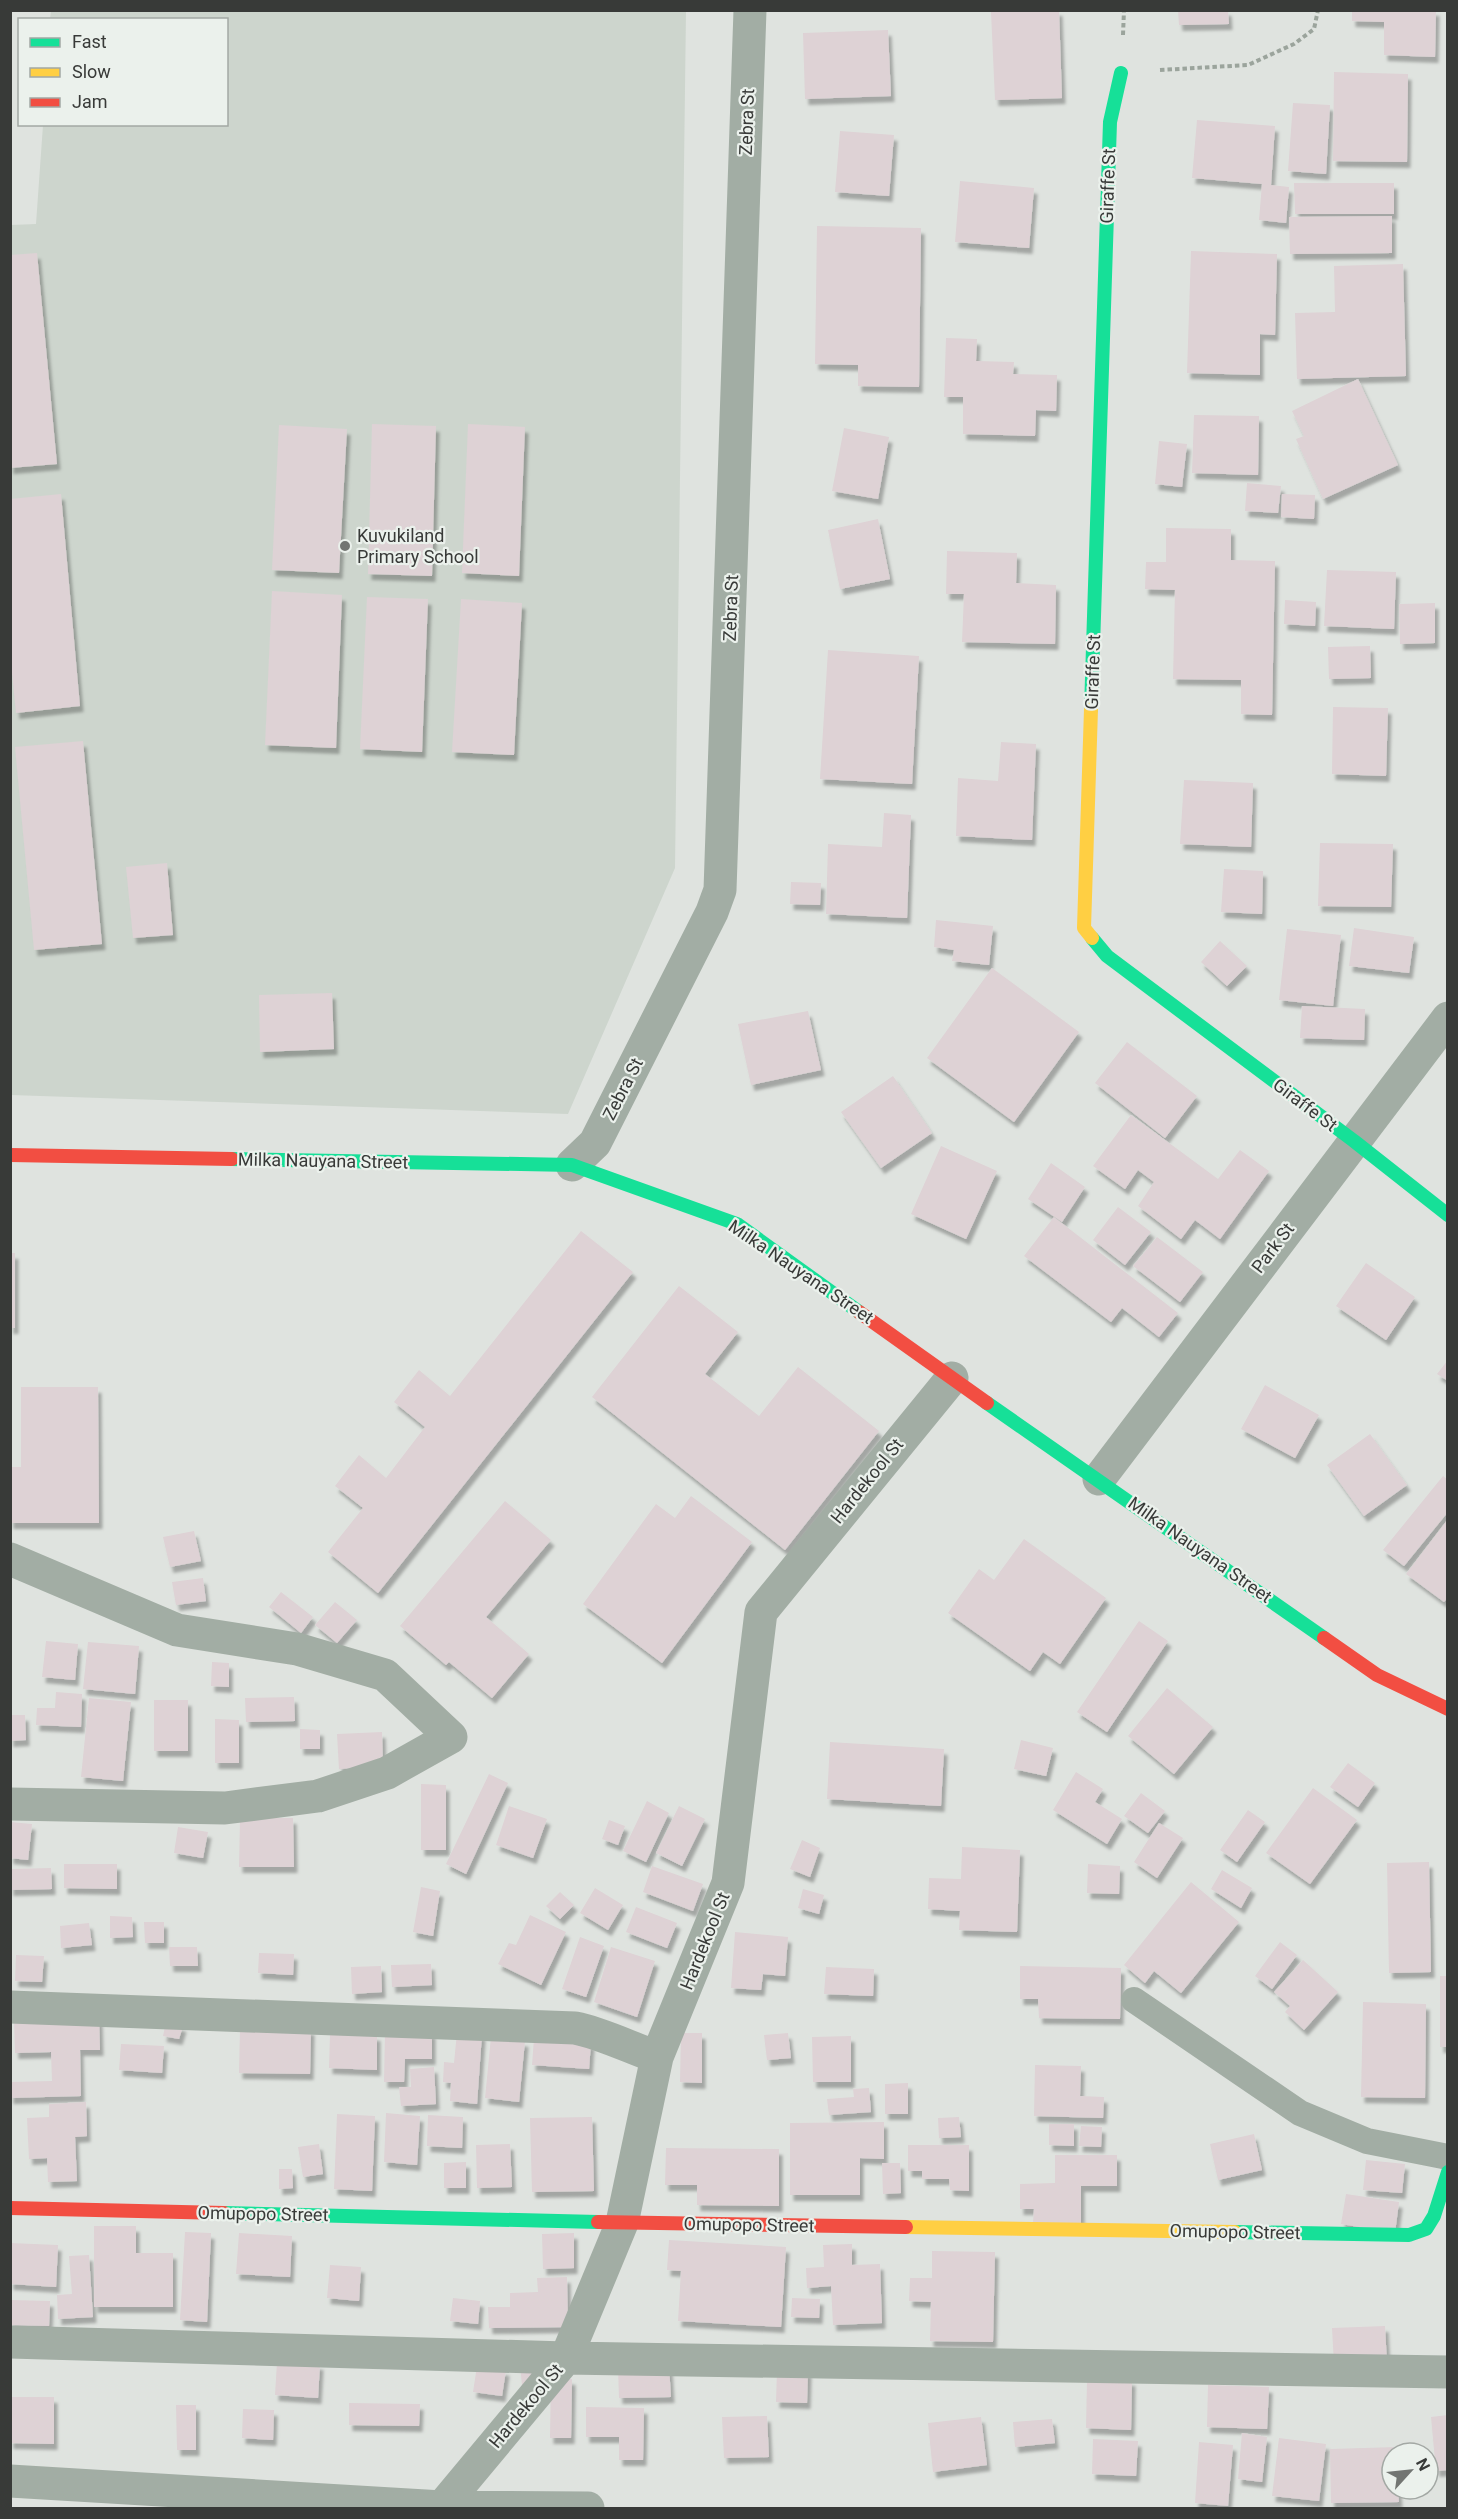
<svg xmlns="http://www.w3.org/2000/svg" width="1458" height="2519" viewBox="0 0 1458 2519" font-family="Roboto,sans-serif">
	<style>
		.built { fill: #cdd5cd }
		.building { fill: #ded2d5; filter: url(#shadow) }
		.lines { fill: none; stroke-linecap: round; stroke-linejoin: round }
		.path { stroke: #9ba49c; stroke-width: 4; stroke-dasharray: 4.5 3; stroke-linecap: butt }
		.lane { stroke: #a2ada4; stroke-width: 26 }
		.street { stroke: #a2ada4; stroke-width: 33 }
		.fast { stroke: #16e098; stroke-width: 14 }
		.slow { stroke: #ffcf43; stroke-width: 14 }
		.jam { stroke: #f24e42; stroke-width: 14 }
		.poi-dot { fill: #727572; stroke: #ebf1ec; stroke-width: 2 }
		.labels { text-anchor: middle; stroke-width: 4.5; stroke-linejoin: round; paint-order: stroke }
		.street-label { font-size: 18px; fill: #383a38; stroke: #ebf1ec }
		.poi-label { font-size: 18px; fill: #383a38; stroke: #ebf1ec; text-anchor: start }
	</style>
	<defs>
		<filter id="shadow"><feDropShadow dx="3.5" dy="6" stdDeviation="1.5" flood-color="#0004"/></filter>
	</defs>
	<rect width="100%" height="100%" fill="#dfe3df"/>
	<path class="built" d="M51,11H686L675,868L568,1114L11,1095V225L36,224L43,125L226,124V20L50,19Z"/>
	<path class="building" d="M1059,10L1062,98L995,100L991,12Z
		M1178,10H1228L1229,24L1179,25Z
		M1352,10H1436L1435,57L1384,55V22L1352,21Z
		M888,30L891,96L805,99L803,33Z
		M1334,72L1408,74L1407,162L1333,161Z
		M1293,103L1330,105L1326,174L1288,171Z
		M1197,120L1275,126L1271,185L1289,187L1286,223L1259,220L1262,184L1192,178Z
		M840,131L894,135L889,196L835,192Z
		M960,181L1034,188L1029,248L955,242Z
		M1294,183H1394V214H1295Z
		M1392,216V253L1290,254L1289,217Z
		M817,226L921,228L919,387L858,386V365L815,364Z
		M1191,251L1277,254L1275,335L1260,334V375L1187,373Z
		M37,253L57,464L10,468V255Z
		M1403,264L1406,376L1297,379L1295,313L1335,312L1334,266Z
		M946,338L977,339L976,361L1014,362L1013,374L1057,375L1056,411L1036,410L1035,436L963,434V397H944Z
		M1358,379L1398,465L1323,499L1296,439L1304,436L1292,411Z
		M1194,415L1259,416L1258,475L1192,473Z
		M372,424L436,426L432,576L368,574Z
		M468,424L525,427L519,576L462,573Z
		M279,425L347,429L339,573L272,570Z
		M844,428L889,437L878,499L832,491Z
		M1159,441L1187,444L1182,487L1155,484Z
		M1247,483L1281,486L1278,513L1245,511Z
		M61,494L80,706L16,713L10,653V499Z
		M1282,494L1315,495L1314,519L1281,517Z
		M878,519L890,579L840,589L828,530Z
		M1166,528L1231,529V560L1275,561L1272,715L1241,714V680L1173,679L1175,590L1145,589L1146,562H1166Z
		M947,551L1017,553L1016,583L1056,585L1055,644L962,642L964,594H946Z
		M1327,570L1396,572L1394,629L1324,626Z
		M272,591L342,595L336,748L265,745Z
		M367,597L428,599L422,752L360,749Z
		M461,599L522,603L514,755L452,752Z
		M1285,600L1316,602L1315,626L1284,624Z
		M1435,603V643L1400,644L1399,604Z
		M1370,646L1371,678L1329,679L1328,647Z
		M828,650L919,656L912,784L820,779Z
		M1333,707L1388,708L1386,776L1332,774Z
		M83,741L102,944L34,950L15,747Z
		M1001,742L1036,744L1032,840L956,836L958,778L998,781Z
		M1184,780L1253,783L1251,847L1180,844Z
		M884,813L911,815L907,918L826,914L828,844L882,847Z
		M1320,843L1393,844L1391,907L1318,906Z
		M167,863L173,935L133,938L126,867Z
		M1224,869L1263,871L1262,914L1221,912Z
		M791,882L821,883L820,905L790,904Z
		M936,920L993,926L989,965L952,961L954,950L934,947Z
		M1354,928L1414,937L1409,973L1349,966Z
		M1287,929L1341,935L1333,1006L1279,1000Z
		M1220,941L1247,966L1227,986L1201,962Z
		M992,968L1079,1032L1014,1122L927,1058Z
		M332,993L334,1049L260,1052L259,995Z
		M1302,1006L1365,1009L1364,1040L1300,1038Z
		M808,1011L821,1070L751,1085L738,1024Z
		M1127,1042L1197,1096L1165,1138L1095,1083Z
		M893,1076L932,1133L881,1168L841,1112Z
		M1131,1115L1218,1179L1240,1150L1269,1171L1220,1239L1195,1220L1181,1239L1138,1206L1154,1182L1138,1170L1125,1189L1093,1166Z
		M941,1146L997,1171L966,1239L911,1214Z
		M1051,1163L1085,1187L1062,1222L1028,1199Z
		M1118,1207L1151,1232L1125,1265L1093,1240Z
		M1054,1217L1178,1313L1159,1337L1122,1308L1111,1322L1024,1256Z
		M581,1231L633,1272L378,1593L328,1552L363,1508L335,1486L359,1455L386,1478L425,1427L394,1402L419,1370L450,1396Z
		M1157,1237L1203,1272L1180,1302L1133,1266Z
		M10,1253H15V1328H10Z
		M1366,1263L1415,1297L1386,1340L1336,1306Z
		M679,1286L738,1332L705,1374L759,1416L798,1367L879,1431L785,1550L592,1397Z
		M1448,1360V1381L1437,1374Z
		M1265,1385L1319,1415L1295,1458L1241,1429Z
		M21,1387H98L99,1523H10V1467H21Z
		M1370,1434L1407,1485L1364,1516L1327,1465Z
		M1443,1476L1448,1480V1512L1404,1566L1383,1550Z
		M691,1496L752,1542L662,1663L583,1604L656,1504L675,1518Z
		M505,1501L551,1540L486,1617L529,1654L492,1698L449,1662L446,1665L400,1626Z
		M1448,1519V1597L1444,1602L1406,1574Z
		M194,1531L201,1561L170,1567L163,1537Z
		M1024,1539L1106,1598L1060,1664L1043,1652L1030,1671L948,1613L979,1569L994,1580Z
		M203,1578L206,1601L176,1605L172,1582Z
		M281,1592L313,1617L301,1633L269,1607Z
		M335,1602L357,1620L337,1643L315,1625Z
		M1139,1621L1168,1641L1107,1732L1077,1712Z
		M46,1641L78,1644L75,1680L42,1677Z
		M88,1642L139,1646L135,1694L83,1689Z
		M212,1662L229,1663V1687L211,1686Z
		M1167,1688L1213,1727L1174,1774L1128,1736Z
		M56,1692L82,1694L81,1727L36,1725L37,1708H55Z
		M294,1697L295,1721L246,1722L245,1698Z
		M89,1698L131,1702L123,1781L81,1777Z
		M154,1700H188V1751H154Z
		M10,1715H25L26,1740L10,1741Z
		M215,1719L239,1720V1763H215Z
		M300,1729L320,1730V1749H300Z
		M382,1732L383,1766L339,1769L337,1734Z
		M1021,1740L1053,1748L1046,1776L1014,1769Z
		M830,1742L944,1749L941,1806L827,1799Z
		M1348,1763L1375,1783L1358,1807L1330,1787Z
		M1076,1772L1103,1789L1095,1802L1122,1819L1107,1844L1053,1810Z
		M489,1774L508,1783L466,1874L446,1864Z
		M421,1784L446,1785V1850H421Z
		M1313,1788L1357,1820L1310,1884L1266,1853Z
		M1141,1793L1165,1811L1148,1833L1124,1816Z
		M647,1801L669,1813L646,1862L623,1851Z
		M509,1806L547,1819L533,1858L496,1845Z
		M679,1806L705,1819L682,1866L656,1853Z
		M1248,1810L1265,1822L1237,1862L1220,1850Z
		M240,1818H293L294,1867H239Z
		M609,1820L625,1826L618,1845L602,1839Z
		M10,1822L32,1824L28,1860L10,1858Z
		M1159,1823L1183,1838L1157,1878L1134,1862Z
		M178,1827L208,1832L203,1858L174,1853Z
		M802,1840L820,1848L810,1877L790,1869Z
		M962,1847L1020,1850L1017,1932L959,1930L960,1911L928,1909L929,1878L961,1879Z
		M1429,1862L1431,1972L1389,1973L1387,1863Z
		M64,1864H117V1889L64,1888Z
		M1088,1864L1120,1866L1119,1894L1087,1893Z
		M652,1866L703,1884L693,1911L643,1892Z
		M51,1868L52,1889L10,1890V1869Z
		M1222,1870L1252,1888L1241,1908L1211,1889Z
		M1191,1882L1239,1922L1181,1993L1154,1971L1145,1983L1124,1965Z
		M421,1887L440,1891L433,1936L413,1932Z
		M595,1888L623,1905L608,1930L580,1913Z
		M803,1889L824,1895L819,1914L798,1908Z
		M560,1892L574,1905L560,1919L546,1906Z
		M636,1907L677,1923L667,1948L626,1932Z
		M530,1915L566,1932L541,1985L498,1964L509,1943L516,1945Z
		M110,1916L132,1917L133,1937L110,1938Z
		M144,1922H164V1943H145Z
		M89,1923L92,1945L61,1948L60,1926Z
		M735,1932L788,1937L785,1976L763,1974L761,1990L731,1988Z
		M580,1937L604,1946L586,1997L562,1989Z
		M1280,1942L1297,1955L1272,1989L1255,1976Z
		M169,1947H197L198,1966H170Z
		M611,1947L655,1961L637,2017L594,2002Z
		M259,1953L294,1954L293,1975L258,1973Z
		M16,1955L44,1956L42,1982L15,1981Z
		M1303,1960L1338,1992L1304,2030L1285,2012L1290,2006L1274,1992Z
		M431,1964L432,1985L392,1987L391,1965Z
		M381,1966L382,1992L352,1994L351,1967Z
		M1020,1966L1121,1968L1120,2019L1039,2018L1038,1999H1020Z
		M826,1967L874,1969L873,1996L824,1994Z
		M1440,1976H1448V2047H1440Z
		M1363,2002L1426,2004L1425,2098L1361,2097Z
		M99,2017L100,2050H80L81,2096L10,2098V2082L52,2081L51,2052L15,2053L14,2019Z
		M166,2022L183,2026L179,2039L163,2036Z
		M240,2027L311,2029L310,2074L239,2073Z
		M385,2031L432,2032V2059H405L404,2082H384Z
		M457,2032L482,2034L477,2104L450,2101L451,2083L443,2082L444,2062L454,2063Z
		M330,2033L377,2035V2070L329,2068Z
		M681,2033H702V2083L680,2082Z
		M788,2033L791,2058L767,2060L764,2035Z
		M851,2036V2082H813L812,2037Z
		M491,2037L525,2041L519,2102L485,2098Z
		M534,2038L591,2043L589,2069L532,2065Z
		M121,2044L164,2046L162,2073L119,2070Z
		M1035,2065L1081,2066L1080,2096L1104,2097L1103,2118L1034,2116Z
		M434,2067L436,2104L401,2106L399,2087H411L410,2069Z
		M908,2083V2114H885V2084Z
		M869,2088L871,2112L829,2115L827,2099L854,2097L853,2089Z
		M86,2102L87,2136L75,2137L77,2181L48,2182L47,2158L29,2159L27,2118L49,2117V2104Z
		M386,2113L420,2116L417,2165L384,2162Z
		M337,2114L375,2116L372,2191L334,2189Z
		M428,2115L463,2117L462,2148L427,2146Z
		M592,2117L594,2191L532,2192L530,2118Z
		M959,2117L961,2137L939,2138L938,2118Z
		M884,2122V2159L860,2158V2195H790V2123Z
		M1049,2124H1074V2146L1049,2145Z
		M1081,2126L1102,2127L1101,2147L1079,2146Z
		M1254,2134L1262,2170L1218,2180L1210,2144Z
		M319,2144L323,2174L303,2177L298,2147Z
		M510,2144L512,2187L477,2188L476,2145Z
		M908,2145H969V2191L950,2190L949,2179H922V2171H908Z
		M666,2148L779,2149V2206L697,2205V2185H665Z
		M1055,2155H1117V2186H1081V2223H1033L1034,2209H1020V2184L1055,2183Z
		M1366,2160L1405,2164L1402,2193L1363,2190Z
		M466,2162V2188H444V2163Z
		M882,2163H900L901,2193L883,2194Z
		M279,2169H292L293,2188L279,2189Z
		M1346,2194L1399,2202L1395,2233L1341,2224Z
		M94,2226H136V2253H173V2307H94Z
		M185,2232L211,2233L207,2322L180,2320Z
		M239,2233L292,2236L290,2277L236,2274Z
		M574,2233V2268L543,2269L542,2234Z
		M669,2240L786,2247L781,2327L678,2321L681,2271L667,2270Z
		M10,2243L58,2245L56,2287L10,2284Z
		M852,2244V2265L880,2264L882,2323L833,2325L831,2286L807,2288L806,2268L824,2267L823,2245Z
		M932,2251L995,2252L993,2342L930,2341L931,2302L909,2301L910,2278H932Z
		M89,2255L93,2317L58,2319L57,2295L72,2294L69,2256Z
		M330,2265L361,2267L359,2301L327,2298Z
		M567,2277L568,2327L489,2328L488,2307H510V2293L538,2292L537,2278Z
		M453,2298L480,2301L478,2324L450,2321Z
		M792,2298L820,2299L819,2318L791,2317Z
		M10,2300L50,2301L49,2326L10,2325Z
		M1385,2326L1387,2363L1334,2364L1332,2328Z
		M277,2362L320,2364L318,2398L275,2395Z
		M533,2364L535,2384L522,2385L520,2365Z
		M477,2366L506,2370L502,2396L473,2392Z
		M669,2366L671,2397L619,2398L618,2368Z
		M777,2370L808,2371L807,2403L776,2402Z
		M551,2378L572,2379L571,2438H550Z
		M1087,2379L1132,2380L1131,2430L1086,2428Z
		M1208,2385L1269,2387L1267,2429L1207,2427Z
		M10,2397H54V2444L10,2443Z
		M349,2403L420,2404L419,2426L349,2425Z
		M176,2405H196V2450H177Z
		M586,2407L644,2408L643,2460H619V2437H586Z
		M243,2409L274,2410L273,2440L242,2438Z
		M1448,2415V2470L1436,2471L1431,2417Z
		M767,2416L769,2457L724,2458L722,2417Z
		M981,2417L987,2465L933,2472L928,2423Z
		M1052,2419L1055,2443L1015,2447L1013,2422Z
		M1242,2433L1267,2437L1262,2482L1238,2479Z
		M1279,2438L1326,2444L1319,2501L1272,2496Z
		M1093,2439L1138,2441L1136,2476L1092,2474Z
		M1199,2442L1233,2445L1228,2506L1195,2503Z
		M1397,2447V2453H1392V2489H1398L1399,2502L1331,2503L1330,2449Z"/>
	<g class="lines">
		<path class="path" d="M1123,35L1124,10
			M1160,70L1248,65L1294,44L1314,29L1318,10"/>
		<path class="lane" d="M1134,2000L1300,2113L1367,2141L1448,2157"/>
		<path class="street" d="M572,1165L595,1143L712,912L720,890L750,10
			M1099,1479L1448,1018
			M10,1559L177,1630L297,1649L385,1675L451,1737L387,1773L318,1796L225,1808L10,1804
			M10,2007L575,2028C601,2033 631,2048 657,2057
			M10,2342L566,2358L1448,2372
			M10,2481L442,2507L588,2508
			M441,2508L566,2358L622,2223L657,2057L728,1883L761,1612L952,1378"/>
		<path class="fast" d="M1091,709L1110,122L1121,73
			M1092,938L1107,956L1354,1141L1448,1215
			M232,1159L572,1165L737,1224L859,1312
			M987,1403L1324,1638
			M224,2213L598,2222
			M1235,2232L1409,2235L1426,2229L1434,2216L1448,2172"/>
		<path class="slow" d="M1091,709L1084,928L1092,938
			M906,2227L1235,2232"/>
		<path class="jam" d="M10,1155L232,1159
			M859,1312L987,1403
			M1324,1638L1377,1675L1448,1709
			M10,2208L224,2213
			M598,2222L906,2227"/>
	</g>
	<circle class="poi-dot" cx="345" cy="546" r="6"/>
	<g class="labels">
		<g class="street-label">
			<text transform="translate(747 122) rotate(-88)" y="6">Zebra St</text>
			<text transform="translate(1108 186) rotate(-88)" y="6">Giraffe St</text>
			<text transform="translate(731 608) rotate(-88)" y="6">Zebra St</text>
			<text transform="translate(1093 672) rotate(-88)" y="6">Giraffe St</text>
			<text transform="translate(623 1089) rotate(-63)" y="6">Zebra St</text>
			<text transform="translate(1305 1105) rotate(37)" y="6">Giraffe St</text>
			<text transform="translate(323 1161) rotate(1)" y="6">Milka Nauyana Street</text>
			<text transform="translate(1273 1248) rotate(-53)" y="6">Park St</text>
			<text transform="translate(801 1272) rotate(34)" y="6">Milka Nauyana Street</text>
			<text transform="translate(867 1481) rotate(-51)" y="6">Hardekool St</text>
			<text transform="translate(1200 1550) rotate(35)" y="6">Milka Nauyana Street</text>
			<text transform="translate(705 1941) rotate(-68)" y="6">Hardekool St</text>
			<text transform="translate(263 2214) rotate(1)" y="6">Omupopo Street</text>
			<text transform="translate(749 2225) rotate(1)" y="6">Omupopo Street</text>
			<text transform="translate(1235 2232) rotate(1)" y="6">Omupopo Street</text>
			<text transform="translate(526 2406) rotate(-50)" y="6">Hardekool St</text>
		</g>
		<g class="poi-label">
			<text x="357" y="542">Kuvukiland<tspan x="357" dy="21">Primary School</tspan></text>
		</g>
	</g>
	<rect width="1458" height="2519" fill="none" stroke="#383a38" stroke-width="24"/>
	<rect x="18" y="18" width="210" height="108" fill="#ebf1ec" stroke="#a3a8a4" stroke-width="1.5"/>
	<rect x="30" y="38" width="30" height="9" fill="#16e098" stroke="#a3a8a4" stroke-width="1.5"/>
	<text x="72" y="48" font-size="18" fill="#383a38">Fast</text>
	<rect x="30" y="68" width="30" height="9" fill="#ffcf43" stroke="#a3a8a4" stroke-width="1.5"/>
	<text x="72" y="78" font-size="18" fill="#383a38">Slow</text>
	<rect x="30" y="98" width="30" height="9" fill="#f24e42" stroke="#a3a8a4" stroke-width="1.5"/>
	<text x="72" y="108" font-size="18" fill="#383a38">Jam</text>
	<g transform="translate(1410 2471) rotate(63)"><circle r="28" fill="#ebf1ec" stroke="#a3a8a4" stroke-width="1.5"/>
	<path d="M0-4.5L10 22L0 15L-10 22Z" fill="#727572"/>
	<text y="-9" font-size="16" font-weight="bold" text-anchor="middle" fill="#383a38">N</text>
	</g>
</svg>
